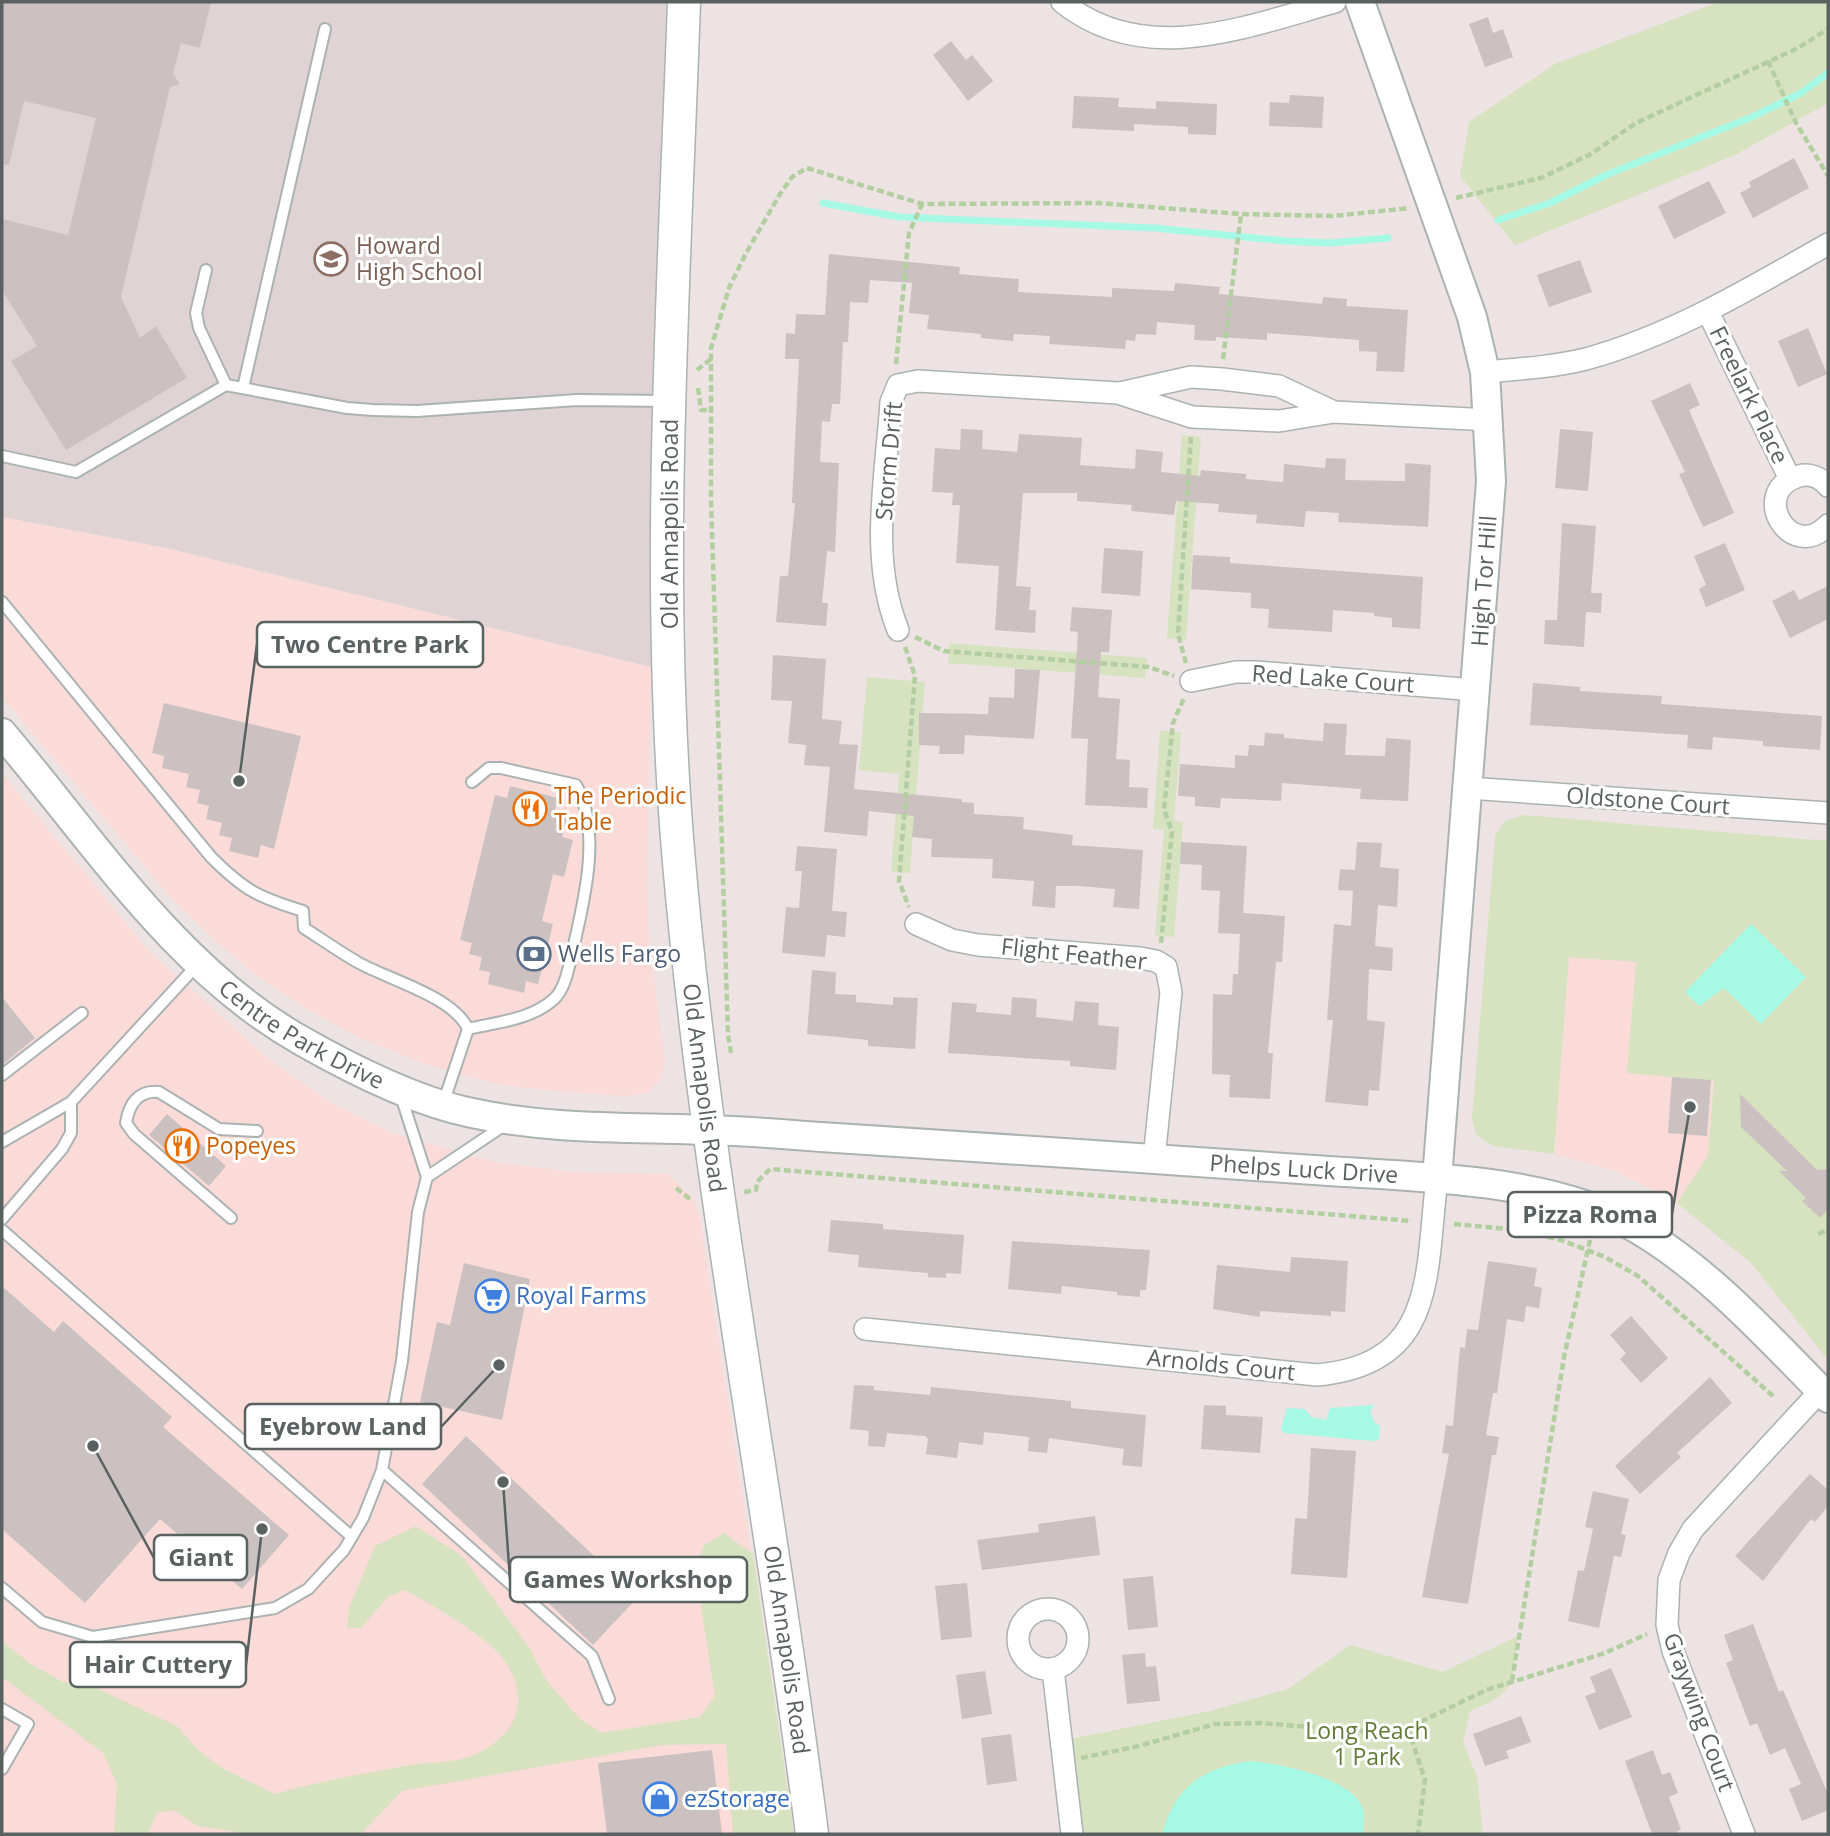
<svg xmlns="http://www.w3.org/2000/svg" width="1830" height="1836" viewBox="0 0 1830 1836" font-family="'Open Sans',sans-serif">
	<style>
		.commercial { fill: #fbdbd8 }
		.education { fill: #dfd4d3 }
		.green { fill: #d7e2c0 }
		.water { fill: #a5f9e5 }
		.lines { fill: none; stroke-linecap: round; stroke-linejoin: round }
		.stream { stroke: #a5f9e5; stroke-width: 7 }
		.building { fill: #cac1c0 }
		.service-casing { stroke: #abb2b2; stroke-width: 14 }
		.minor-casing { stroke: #abb2b2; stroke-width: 24 }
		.tertiary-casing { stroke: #abb2b2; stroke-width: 32 }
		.secondary-casing { stroke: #aab2b2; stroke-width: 35 }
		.path { stroke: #b3cea1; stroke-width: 4.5; stroke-dasharray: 7 3.5; stroke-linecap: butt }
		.service { stroke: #fff; stroke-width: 10 }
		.minor { stroke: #fff; stroke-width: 21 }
		.tertiary { stroke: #fff; stroke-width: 28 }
		.secondary { stroke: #fff; stroke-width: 32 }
		.labels { text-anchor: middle; stroke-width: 6; stroke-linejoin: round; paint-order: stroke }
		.education-label { font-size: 23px; fill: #785e54; stroke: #fff; text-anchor: start }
		.street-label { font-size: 23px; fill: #5a6261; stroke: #fff }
		.food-label { font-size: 23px; fill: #c56008; stroke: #fff; text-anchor: start }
		.service-label { font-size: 23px; fill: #4e5e75; stroke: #fff; text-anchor: start }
		.shop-label { font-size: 23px; fill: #366cbe; stroke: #fff; text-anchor: start }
		.park-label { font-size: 23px; fill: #627b38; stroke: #fff }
		.leader { fill: none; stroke: #5a6261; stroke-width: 2.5 }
		.callout-dot { fill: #5a6261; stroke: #fff; stroke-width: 2.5 }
		.callout { fill: #fff; stroke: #5a6261; stroke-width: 2.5 }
		.callout-label { font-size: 24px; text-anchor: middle; font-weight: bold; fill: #5a6261 }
	</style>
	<rect width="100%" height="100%" fill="#ece3e2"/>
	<path class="commercial" d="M2,517L167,548L651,667L647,875L649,938L665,1062L661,1079L647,1093L626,1096L566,1092L500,1085L422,1063L360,1038L308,1010L259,978L211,937L170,897L2,697Z
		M2,773L150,952L269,1059L332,1103L395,1134L495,1162L574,1172L668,1174L693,1198L700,1219L794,1834H2Z
		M1569,957L1636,962L1627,1073L1714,1080L1708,1155L1677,1203L1613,1170L1554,1154Z"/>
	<path class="education" d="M2,2H666L651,667L167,548L2,517Z"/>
	<path class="green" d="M1719,2H1828V103L1735,155L1515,245L1460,176L1469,122L1555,64Z
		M1182,435L1201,437L1186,640L1167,638Z
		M949,643L1147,658L1145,678L948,663Z
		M867,677L925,682L910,873L891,872L899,774L859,770Z
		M1160,731L1181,732L1174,821L1183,822L1174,937L1155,935L1164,830L1153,829Z
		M1523,815L1828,841V1360L1751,1263L1677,1203L1708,1155L1714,1081L1627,1073L1636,962L1569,957L1554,1154L1493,1146L1476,1135L1472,1119L1495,836L1505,821Z
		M416,1526L462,1556L530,1649L546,1680L579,1718L601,1733L700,1717L715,1696L695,1568L704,1545L724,1533L753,1554L794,1834H733L726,1744L663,1745L402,1791L361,1834H251L197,1826L174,1810L157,1813L148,1834H114L117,1784L103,1753L2,1677V1641L31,1664L63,1682L90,1685L177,1726L199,1751L224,1769L275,1794C320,1781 365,1773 411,1765C430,1762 456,1763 474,1755C517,1735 531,1702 505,1661C491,1639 429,1603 405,1590L388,1597L361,1628H347L349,1608L375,1546Z
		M1518,1636C1512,1684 1518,1692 1470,1711L1463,1742L1477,1777L1483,1834H1072L1061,1741L1210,1711L1288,1689L1350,1645L1443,1672Z"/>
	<path class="water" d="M1751,924L1806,977L1761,1024L1724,988L1699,1006L1685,992Z
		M1374,1405L1370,1412L1374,1422L1380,1426L1379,1439L1374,1441L1284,1433L1281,1429L1287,1408L1305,1409L1311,1417L1326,1420L1330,1408Z
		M1250,1761C1277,1763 1352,1778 1362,1807C1365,1816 1364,1825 1363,1834H1162C1175,1787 1202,1768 1250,1761Z"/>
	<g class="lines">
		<path class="stream" d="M823,203L899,217L1154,228L1285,241L1331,243L1388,238
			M1498,220L1550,203L1606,175L1752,117L1801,93L1828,73"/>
	</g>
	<path class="building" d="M2,2H211L200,48L181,43L173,74L180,84L170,87L121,297L140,338L156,326L187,378L66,450L11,361L37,346L2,290V219L68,235L96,118L24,101L9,165L2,164Z
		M1488,17L1493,33L1503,29L1513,57L1485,67L1469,24Z
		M951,41L966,60L972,55L993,81L968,101L933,55Z
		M1290,95L1324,97L1322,128L1269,126L1270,102L1289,103Z
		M1074,96L1119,98L1118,107L1156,109V101L1217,104L1216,135L1188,134V127L1134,124V131L1072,128Z
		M1794,158L1809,188L1753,218L1740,193L1751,187L1749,182Z
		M1709,181L1726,213L1674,239L1658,206Z
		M829,254L960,267L959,274L1019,279L1018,292L1112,297V288L1174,291L1175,283L1220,287L1219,294L1322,304L1323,297L1347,299L1346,306L1408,310L1404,372L1376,371L1377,352L1359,351V340L1267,333V340L1216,337V341L1194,340L1195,325L1157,322L1156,335L1136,334L1135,341L1126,340L1125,349L1049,344L1050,336L1014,334L1013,341L981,338V334L927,329L929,315L909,313L912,283L870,280L868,303L850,302L848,342H843L840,404H832L830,422L822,421L820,462L839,463L835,552L827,551L822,603H828L826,626L776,622L780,576H788L795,503H792L799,359H785L786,333L795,334L796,314L825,315Z
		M1580,260L1592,292L1549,307L1537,275Z
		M1808,328L1827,374L1798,387L1778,341Z
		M1690,383L1700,405L1689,410L1734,513L1703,527L1679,474L1685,472L1651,401Z
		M961,429L983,430L982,449L1017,452L1019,434L1082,438L1080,465L1135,469L1136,449L1163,452L1161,472L1200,476L1201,470L1246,474V479L1283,482L1284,464L1325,468L1326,458L1346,459L1345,480L1405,481V463L1431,465L1428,527L1338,522L1339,513L1306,511L1304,527L1256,523L1257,515L1218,512L1219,504L1176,501L1174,515L1131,511L1132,505L1077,501V493H1023L1016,586L1031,587L1029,610H1036L1035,633L995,630L999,566L956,563L960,505H952L953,493L932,492L935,448L960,450Z
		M1560,429L1593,432L1588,491L1555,488Z
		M1562,523L1596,526L1591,593H1602L1601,613L1586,612L1584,647L1544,644L1545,620H1557Z
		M1725,543L1745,590L1706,607L1699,589L1706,585L1694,556Z
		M1104,548L1143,551L1140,596L1101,593Z
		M1193,555L1230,557V563L1423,577L1420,629L1392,627V618L1374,616V613L1333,610L1332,632L1268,628L1269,609L1251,608V593L1191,589Z
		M1828,586V619L1790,638L1772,601L1794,590L1799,600Z
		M1072,607L1112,610L1109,652H1101L1098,697L1120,699L1116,759L1130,760L1129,787L1148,788L1147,808L1085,805L1088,739L1071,738L1078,632L1070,631Z
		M773,655L826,659L822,719L842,721L839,744L858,745L854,789L962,799V802L974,803V814L1024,817L1023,829L1073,835L1072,845L1143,850L1139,909L1113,907L1115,889L1078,886H1056L1055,908L1032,906L1034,881L992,878L993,859L931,857L932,839L912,837L914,816L869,811L867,836L824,832L830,767L804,765L806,745L788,743L792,701L771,700Z
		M1015,669L1040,670L1034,739L965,735L964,754H939L940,746L919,745V713L988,714L989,697L1014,698Z
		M1533,683L1580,687V691L1662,696L1661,704L1822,716L1820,750L1763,746V741L1713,737L1712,750L1687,748L1688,735L1530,725Z
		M164,703L301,736L274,849L261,845L258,858L229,851L232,838L219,835L222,823L206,819L209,806L197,803L200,790L186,787L189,774L162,768L164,756L152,753Z
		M1324,723L1347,724L1345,755L1385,756L1386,738L1411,740L1408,801L1360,799L1361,789L1282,783L1281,801L1221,798L1220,808L1195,806V797L1178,796L1180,764L1235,768V755L1248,756L1249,745L1264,746L1265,733L1284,734V738L1323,741Z
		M510,786L558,798L555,810L568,813L562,837L573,840L564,877L553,874L542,921L553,924L538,984L526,981L524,993L488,984L490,972L479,970L482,957L469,954L472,943L460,940L495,795L507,798Z
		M1181,842L1247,846L1243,913L1285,916L1282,962H1276L1268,1053H1273L1270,1099L1229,1097L1230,1075L1212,1074L1213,994L1232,995L1233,974H1238L1240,934L1218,933L1220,891L1201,890L1202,865L1180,864Z
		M1357,842L1382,843L1380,867L1399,869L1397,907L1378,905L1375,946L1393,948L1392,971L1369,969L1367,1020L1385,1022L1379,1091L1369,1090L1368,1106L1325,1102L1333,1020H1327L1334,924L1351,926L1353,891L1338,890L1340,869L1355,870Z
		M797,846L837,849L832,911L847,912L845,937L827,935L825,957L782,953L786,907L799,908L802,871H795Z
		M812,970L836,972L835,994L856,995V1002L893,1005V997L918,998L915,1049L868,1046V1040L807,1034Z
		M2,997L35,1038L2,1065Z
		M1012,997L1037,999L1036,1017L1073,1021L1075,1001L1099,1003L1098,1025L1119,1027L1116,1070L1070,1066V1061L948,1053L952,1002L977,1004L976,1012L1011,1015Z
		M1672,1077L1711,1080L1707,1136L1668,1133Z
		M1740,1094L1817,1170L1828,1169V1209L1820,1218L1802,1201L1806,1198L1779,1171H1787L1741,1127Z
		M167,1114L226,1166L209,1186L149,1135Z
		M831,1220L883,1224V1229L964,1235L961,1274L946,1273V1278L928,1277V1273L858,1267L859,1255L828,1252Z
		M1012,1241L1150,1250L1146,1290H1140V1297L1117,1295V1292L1062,1286L1061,1294L1008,1289Z
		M1291,1257L1348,1261L1345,1312L1331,1311V1316L1260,1311V1317L1213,1309L1217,1265L1290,1272Z
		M1488,1261L1537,1268L1534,1286L1542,1288L1539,1308L1526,1306L1524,1322L1507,1319L1497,1393H1493L1486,1435L1499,1437L1496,1455H1492L1468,1604L1422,1597L1449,1454L1442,1453L1446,1425L1453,1426L1460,1347L1465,1348L1467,1329L1478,1330Z
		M464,1263L530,1279L502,1420L420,1402L437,1322L450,1325Z
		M2,1286L54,1332L63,1321L172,1417L163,1427L289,1535L242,1589L160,1519L85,1603L2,1529Z
		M1631,1316L1668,1358L1641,1383L1620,1359L1626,1353L1610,1335Z
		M1710,1377L1732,1403L1677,1453L1681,1457L1640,1494L1615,1466Z
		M854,1385L874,1386V1390L930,1395L931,1387L1071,1401V1408L1146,1415L1142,1467L1122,1465L1124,1449L1049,1438L1047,1453L1028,1451L1029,1437L984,1432L983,1445L959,1442L957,1458L926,1454L928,1439L925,1436L887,1433L885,1447L868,1446L869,1431L850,1429Z
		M1204,1405L1226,1406V1415L1263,1417L1260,1453L1201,1449Z
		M466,1436L638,1597L593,1645L422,1484Z
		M1311,1448L1356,1451L1347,1578L1291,1574L1295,1518L1307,1519Z
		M1810,1474L1828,1490V1506L1815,1522L1811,1519L1763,1581L1735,1556Z
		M1593,1491L1629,1499L1621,1534L1626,1535L1621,1557L1614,1556L1599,1628L1568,1621L1578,1570L1584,1571L1593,1529L1585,1527Z
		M1095,1516L1100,1555L982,1570L977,1540L1039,1532L1038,1524Z
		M1153,1576L1158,1627L1128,1630L1123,1579Z
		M967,1583L972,1637L941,1640L935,1586Z
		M1753,1624L1779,1692L1783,1690L1828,1794V1810L1802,1821L1789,1789L1801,1784L1785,1748L1770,1755L1757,1723L1750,1726L1726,1663L1733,1660L1724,1635Z
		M1145,1653L1146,1667L1156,1666L1160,1701L1127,1704L1122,1655Z
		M1611,1668L1632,1717L1599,1730L1585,1696L1596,1692L1590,1677Z
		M985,1671L992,1714L962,1719L956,1675Z
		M1521,1716L1531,1742L1506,1751L1509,1758L1485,1766L1473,1734Z
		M1011,1734L1017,1781L987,1785L981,1738Z
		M712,1750L722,1834H607L598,1763Z
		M1653,1750L1662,1775L1670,1772L1678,1793L1669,1797L1681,1830L1677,1831L1679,1834H1652L1625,1761Z"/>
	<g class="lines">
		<defs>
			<path id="service" d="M206,270L196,313L199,328L226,385
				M243,388L325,29
				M2,456L76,472L226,385L347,408L373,410L417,411L577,400L668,401
				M2,602L211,857C245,891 258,897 303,911L304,928C323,940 341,953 359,963C390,980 454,997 468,1029L443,1104
				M468,1029C497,1022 531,1020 554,999C566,988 569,965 573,949C584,901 602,831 576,785L501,768H489L472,782
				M2,1075L82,1013
				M2,1142L71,1102L198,964
				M427,1177L506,1124
				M231,1218L134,1134L126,1123C129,1104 138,1090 159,1092L219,1129L257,1131
				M2,1219L62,1149L71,1133V1102
				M2,1230L352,1537
				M382,1470L592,1656L609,1699
				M2,1588L42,1622L93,1637L275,1608L308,1589L344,1550L363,1518L382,1470L402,1361L418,1212L427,1177L400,1093
				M2,1709L28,1724L2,1769"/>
			<path id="minor" d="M1062,2C1144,68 1245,27 1335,2
				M1708,312L1790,479
				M1485,372C1519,369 1553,367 1586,359C1673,335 1751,288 1828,244
				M1120,393L1191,377L1222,379L1279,386L1334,412
				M1828,486C1821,478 1810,473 1799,476C1748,491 1790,564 1828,525
				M898,630C869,558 886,478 891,402L898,385L918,381L1118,393L1192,417L1279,421L1334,412L1490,420
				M1191,681L1236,672H1256L1475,690
				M1468,788L1828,813
				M916,924L952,940L978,945L1140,958L1156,961L1166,967L1171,992L1154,1159
				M865,1329L1317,1375C1438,1364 1425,1273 1437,1179
				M1018 1639a30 30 0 1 1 60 0a30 30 0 1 1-60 0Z
				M1053,1669L1072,1834
				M1744,1834L1673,1651L1667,1625L1669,1580L1679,1553L1693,1529L1821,1390"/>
			<g id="tertiary">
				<path d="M1360,2L1472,317L1485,372L1491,481L1437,1179"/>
				<path id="s1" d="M2,733C93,840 177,971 302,1041C351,1069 418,1102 472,1113C552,1130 628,1127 708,1130C746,1131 783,1134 821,1137C985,1147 1150,1159 1314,1170C1410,1177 1541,1177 1627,1223C1704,1265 1767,1336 1828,1398"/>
			</g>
			<g id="secondary">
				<path id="s2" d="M684,2C674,287 654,577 679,862C707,1188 772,1510 812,1834"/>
			</g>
		</defs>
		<use href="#service" class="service-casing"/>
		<use href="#minor" class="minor-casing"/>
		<use href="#tertiary" class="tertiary-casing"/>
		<use href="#secondary" class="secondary-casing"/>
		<path class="path" d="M1768,61L1795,121L1828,176
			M1456,198L1541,178L1591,154L1636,123L1798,48L1828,29
			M1223,359L1241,214
			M896,364L909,233L922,204
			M697,370L711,359
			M698,388L701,410H710
			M915,637L944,651L1149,667L1174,676
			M905,647L915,676L899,881L909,907
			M1186,663L1178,634L1191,436
			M1161,943L1172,832L1164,809L1173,723L1184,698
			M731,1053L728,1035L711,499V348L729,288L745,255L780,194L792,177L807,168L922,204L1098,203L1241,214L1333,216L1410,208
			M676,1188L691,1200
			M744,1192L756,1190L757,1182L770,1169L1412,1221
			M1454,1224L1518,1230L1561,1240L1605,1257L1638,1276L1773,1396
			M1818,1234L1828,1230
			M1512,1681L1564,1357L1592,1231
			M1408,1728L1425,1780L1418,1834
			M1081,1758L1139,1746L1215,1724L1261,1723L1384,1733L1408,1728L1486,1690L1605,1653L1647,1634"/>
		<use href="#service" class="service"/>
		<use href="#minor" class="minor"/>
		<use href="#tertiary" class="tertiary"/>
		<use href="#secondary" class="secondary"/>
	</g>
	<defs>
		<symbol id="school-ring" viewBox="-11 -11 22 22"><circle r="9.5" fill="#fff" stroke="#8d6e63" stroke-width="1.5"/><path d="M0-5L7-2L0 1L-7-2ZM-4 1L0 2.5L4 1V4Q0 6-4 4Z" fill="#8d6e63"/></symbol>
		<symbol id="restaurant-ring" viewBox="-11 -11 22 22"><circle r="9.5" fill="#fff" stroke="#e8710a" stroke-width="1.5"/><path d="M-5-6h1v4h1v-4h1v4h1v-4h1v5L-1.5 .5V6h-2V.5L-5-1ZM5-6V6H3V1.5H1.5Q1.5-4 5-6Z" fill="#e8710a"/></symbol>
		<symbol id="bank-ring" viewBox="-11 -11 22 22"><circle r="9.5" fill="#fff" stroke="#5c6f8a" stroke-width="1.5"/><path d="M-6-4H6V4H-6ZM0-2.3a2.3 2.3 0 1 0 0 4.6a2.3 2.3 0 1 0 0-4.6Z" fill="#5c6f8a"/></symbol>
		<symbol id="supermarket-ring" viewBox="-11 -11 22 22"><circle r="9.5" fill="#fff" stroke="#3f7fe0" stroke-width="1.5"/><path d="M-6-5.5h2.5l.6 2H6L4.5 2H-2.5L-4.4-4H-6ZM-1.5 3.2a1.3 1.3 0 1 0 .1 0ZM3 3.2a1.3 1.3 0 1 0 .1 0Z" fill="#3f7fe0"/></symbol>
		<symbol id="shop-ring" viewBox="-11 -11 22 22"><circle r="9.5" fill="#fff" stroke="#3f7fe0" stroke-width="1.5"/><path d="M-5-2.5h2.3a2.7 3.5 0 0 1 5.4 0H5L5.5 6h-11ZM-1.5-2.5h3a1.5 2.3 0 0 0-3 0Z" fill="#3f7fe0"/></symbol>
	</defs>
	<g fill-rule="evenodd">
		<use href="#school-ring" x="312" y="240" width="38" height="38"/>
		<use href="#restaurant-ring" x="511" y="790" width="38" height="38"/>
		<use href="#bank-ring" x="515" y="935" width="38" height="38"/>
		<use href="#restaurant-ring" x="163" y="1127" width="38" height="38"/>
		<use href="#supermarket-ring" x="473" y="1277" width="38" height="38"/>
		<use href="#shop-ring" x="641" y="1780" width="38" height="38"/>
	</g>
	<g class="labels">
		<g class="education-label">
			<text x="356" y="254">Howard<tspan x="356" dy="26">High School</tspan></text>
		</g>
		<g class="street-label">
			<text transform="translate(1749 395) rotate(64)" y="8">Freelark Place</text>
			<text transform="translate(889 461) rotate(-85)" y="8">Storm Drift</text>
			<text transform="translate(670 524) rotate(-90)" y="8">Old Annapolis Road</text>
			<text transform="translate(1484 581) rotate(-86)" y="8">High Tor Hill</text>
			<text transform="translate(1333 679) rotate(4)" y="8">Red Lake Court</text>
			<text transform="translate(1648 801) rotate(4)" y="8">Oldstone Court</text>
			<text transform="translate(1074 954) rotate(6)" y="8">Flight Feather</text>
			<text dy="8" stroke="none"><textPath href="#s1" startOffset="429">Centre Park Drive</textPath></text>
			<text dy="8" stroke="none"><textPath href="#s2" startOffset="1088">Old Annapolis Road</textPath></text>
			<text dy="8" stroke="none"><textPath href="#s1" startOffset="1452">Phelps Luck Drive</textPath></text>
			<text transform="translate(1221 1365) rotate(6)" y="8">Arnolds Court</text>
			<text dy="8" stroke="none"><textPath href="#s2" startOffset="1656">Old Annapolis Road</textPath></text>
			<text transform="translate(1699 1712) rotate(70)" y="8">Graywing Court</text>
		</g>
		<g class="food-label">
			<text x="554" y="804">The Periodic<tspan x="554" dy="26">Table</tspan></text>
			<text x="206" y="1154">Popeyes</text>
		</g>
		<g class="service-label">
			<text x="558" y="962">Wells Fargo</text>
		</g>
		<g class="shop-label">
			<text x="516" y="1304">Royal Farms</text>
			<text x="684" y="1807">ezStorage</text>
		</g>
		<g class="park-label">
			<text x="1367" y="1739">Long Reach<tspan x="1367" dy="26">1 Park</tspan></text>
		</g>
	</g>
	<path class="leader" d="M239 781L257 644M1690 1107L1672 1214M499 1365L441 1427M93 1446L154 1558M503 1482L510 1579M262 1529L246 1665"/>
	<g class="callout-dot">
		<circle cx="239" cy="781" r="7"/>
		<circle cx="1690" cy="1107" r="7"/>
		<circle cx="499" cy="1365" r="7"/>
		<circle cx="93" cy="1446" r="7"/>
		<circle cx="503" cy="1482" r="7"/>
		<circle cx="262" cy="1529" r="7"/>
	</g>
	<g class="callout">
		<rect x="257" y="622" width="226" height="45" rx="7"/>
		<rect x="1508" y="1192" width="164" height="45" rx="7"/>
		<rect x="245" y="1404" width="196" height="45" rx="7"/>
		<rect x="154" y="1535" width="93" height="45" rx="7"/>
		<rect x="510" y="1557" width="237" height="45" rx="7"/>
		<rect x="70" y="1642" width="176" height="45" rx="7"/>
	</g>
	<g class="callout-label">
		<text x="370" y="653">Two Centre Park</text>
		<text x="1590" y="1223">Pizza Roma</text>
		<text x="343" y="1435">Eyebrow Land</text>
		<text x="201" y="1566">Giant</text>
		<text x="628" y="1588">Games Workshop</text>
		<text x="158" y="1673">Hair Cuttery</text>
	</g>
	<rect width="1830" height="1836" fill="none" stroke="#5a6261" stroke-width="7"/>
</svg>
